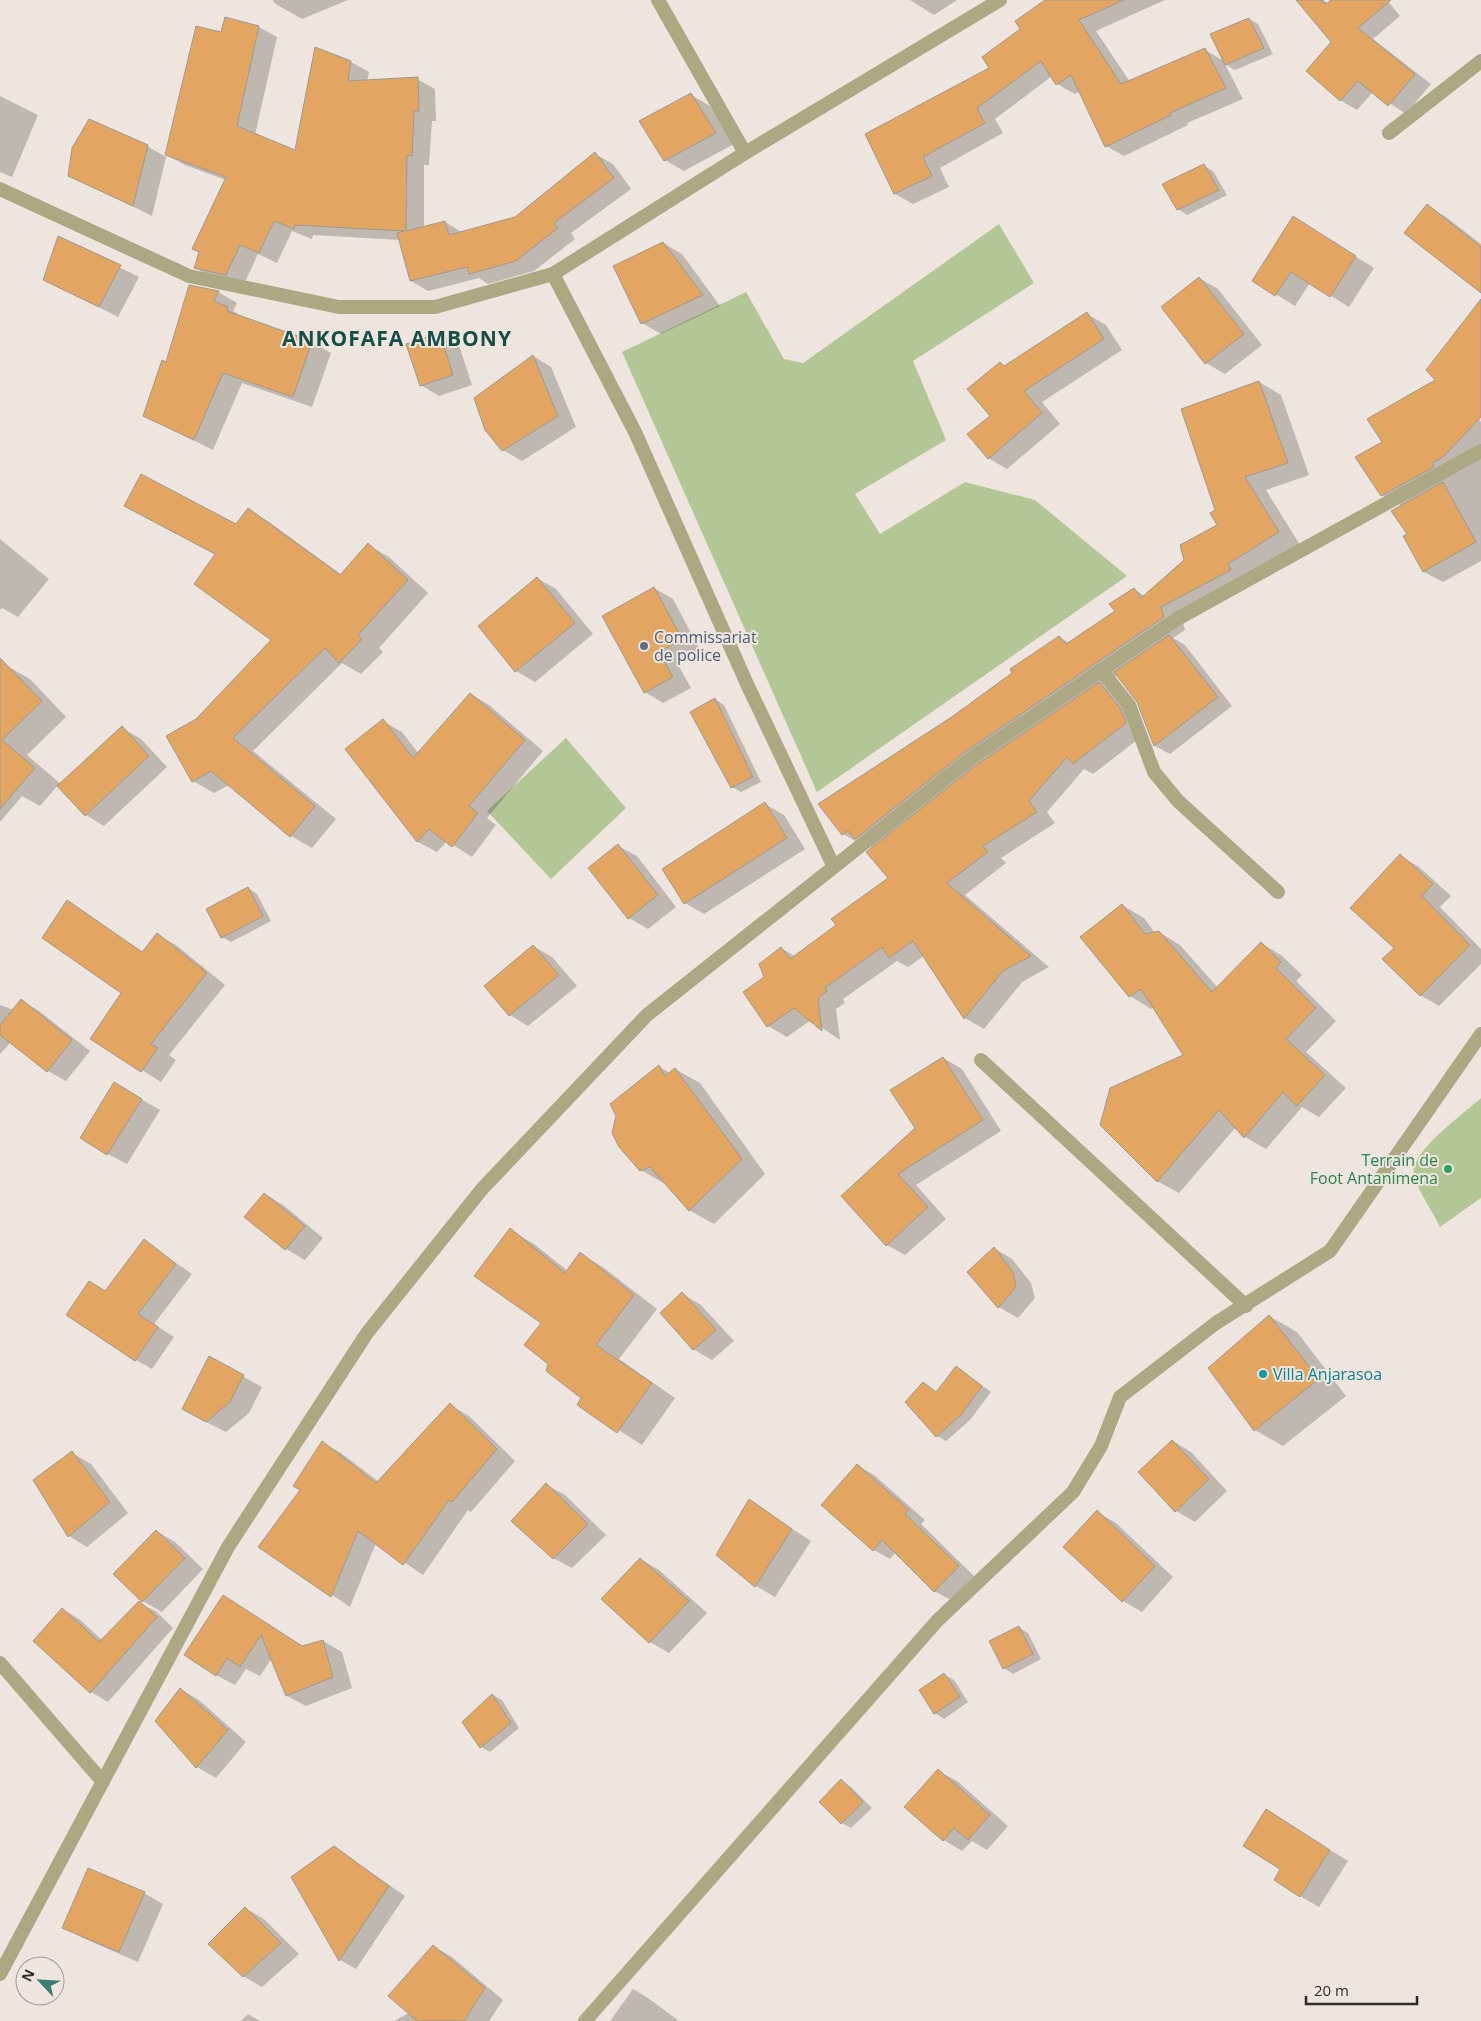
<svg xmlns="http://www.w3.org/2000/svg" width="1481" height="2021" viewBox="0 0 1481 2021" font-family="'Open Sans',sans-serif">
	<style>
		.green { fill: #b3c796 }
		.shadow { fill: #0003 }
		.building { fill: #e3a662; stroke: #9f9890 }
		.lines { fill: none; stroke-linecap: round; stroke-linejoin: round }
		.minor { stroke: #aca883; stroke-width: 14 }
		.tertiary { stroke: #aca883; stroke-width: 14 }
		.service-dot { fill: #5c6f8a; stroke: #eee6de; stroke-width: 2 }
		.leisure-dot { fill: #2e9e5b; stroke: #eee6de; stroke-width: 2 }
		.culture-dot { fill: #0f9aa8; stroke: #eee6de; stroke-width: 2 }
		.labels { text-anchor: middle; stroke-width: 4; stroke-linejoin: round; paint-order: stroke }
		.service-label { font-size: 16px; fill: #4e5e75; stroke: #eee6de; text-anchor: start }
		.leisure-label { font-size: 16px; fill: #27864d; stroke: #eee6de; text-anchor: end }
		.culture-label { font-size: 16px; fill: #0d838f; stroke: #eee6de; text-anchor: start }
		.district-label { font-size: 21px; font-weight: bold; letter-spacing: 1px; fill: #154e45; stroke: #eee6de }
	</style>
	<rect width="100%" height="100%" fill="#eee6de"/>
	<path class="green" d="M999,224L1034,283L913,361L946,440L855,494L880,534L965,482L1035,500L1127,576L817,792L622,352L746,292L784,359L803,363Z
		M566,738L626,808L551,879L487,811Z
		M1481,1098V1198L1440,1227C1433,1212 1418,1191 1414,1175C1409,1152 1465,1113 1481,1098Z"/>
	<path class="shadow" d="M273,0H348L302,19L274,3Z
		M910,0H957L934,15Z
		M1048,0H1165L1096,31L1130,82L1205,50L1224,61L1249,19L1258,24L1273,54L1235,70L1225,64L1243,99L1187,123L1188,125L1124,156L1106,146L1080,91L1075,94L1057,84L1052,76L995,119L1003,133L940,168L949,187L913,204L895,194L991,68Z
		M1298,0H1324L1328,4L1333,0H1387L1400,16L1373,39L1431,84L1406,114L1373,92L1357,110L1340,100L1332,42Z
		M226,19L259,27L277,37L255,135L295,152L351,62L369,72L367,81L417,79L435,89L436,121H432L429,165H424V228L445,222L463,233L516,218L595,154L613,164L631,189L571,233L575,239L534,271L488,284L479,278L428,291L411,281L400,240L313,235L312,239L292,231L277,263L258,254L244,284L213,278L196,268L226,180L185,165L167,155L222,34Z
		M691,95L710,106L734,144L684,171L665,160Z
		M0,96L38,115L12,177L0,172Z
		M147,146L166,157L152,216L69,175Z
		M1204,166L1213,171L1227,195L1187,215L1178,209Z
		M1428,206L1446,217L1481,244V275Z
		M1312,229L1374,268L1349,307L1310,283L1295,306L1254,281Z
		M59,238L139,277L118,317L44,279Z
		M663,243L682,254L720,306L661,334L642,323Z
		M1199,278L1218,289L1262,345L1225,374L1206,363Z
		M218,292L237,303L233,311L247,319L312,342L331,353L312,407L242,383L213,450L145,416L167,364Z
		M1087,314L1106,325L1122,350L1042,402L1060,424L1007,469L988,458L991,416L1000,363L1006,366Z
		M440,334L459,345L472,385L439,396L421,385Z
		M533,356L551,367L576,427L522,461L503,450Z
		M1259,382L1281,395L1309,475L1266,490L1300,545L1182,619L1185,630L1173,638L1185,645L1232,706L1170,754L1155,746L1137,699L1118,675L1103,685L1118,694L1145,734L1093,774L1084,769L1047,812L1055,823L1001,858L1006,863L965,895L1049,967L1022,982L984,1029L965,1018L924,956L908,967L897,961L843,999L845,1003L836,1009L840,1040L811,1020L787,1037L768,1026L766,978L781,948L796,957L838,926L890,878L873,848L867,845L864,846L843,834L954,717L1059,637L1069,643L1117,611L1134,589L1145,596L1185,561L1219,526L1217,510Z
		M1454,392L1481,422V561L1443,582L1424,572L1405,537L1408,535L1402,506L1382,495L1384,442Z
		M248,510L269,522L342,575L368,545L389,557L428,593L379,648L383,652L361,674L342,663L253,751L336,819L312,848L291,836L229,785L214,793L193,781L196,720L273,640L237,526Z
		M0,539L49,579L18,617L2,608L0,610Z
		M537,578L556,589L593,634L535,682L516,671Z
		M654,588L673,599L700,650L677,663L691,688L663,703L645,692Z
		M5,665L30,679L66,717L27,755L61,784L122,728L141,739L167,767L104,826L86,815L58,785L40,806L22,796L0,822V670Z
		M471,694L489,705L543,751L487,818L496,825L472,857L447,841L437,852L418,842L347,749L383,721L402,732L419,754Z
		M715,699L724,705L761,782L741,792L732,787Z
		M765,804L784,815L805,849L704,914L685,903Z
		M618,846L637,856L676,907L648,929L629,918Z
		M1400,856L1419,867L1451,896L1440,907L1481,949V964L1439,1006L1420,995L1395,948Z
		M248,888L257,894L271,921L231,942L222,937Z
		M68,902L143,952L157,935L176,945L225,985L169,1055L176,1060L161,1082L92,1039L122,992Z
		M1122,905L1144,918L1155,933L1159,932L1180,945L1218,988L1261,943L1282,956L1302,975L1296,981L1336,1021L1306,1052L1346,1088L1319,1117L1302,1107L1266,1149L1245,1137L1236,1127L1179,1193L1157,1181L1185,1056L1154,1007L1151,1009L1130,996Z
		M533,946L552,957L577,986L528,1026L510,1015Z
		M21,1000L39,1011L90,1051L66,1081L48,1071L11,1042L0,1054V1005L14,1010Z
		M943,1058L962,1069L1001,1131L916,1185L946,1219L905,1255L887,1245L843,1196L917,1129Z
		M659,1067L670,1073L675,1069L700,1083L765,1174L714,1224L689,1210L665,1184L641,1170Z
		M134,1095L160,1110L127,1164L108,1154Z
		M265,1194L283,1205L323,1238L305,1260L286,1249L246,1217Z
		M510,1230L534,1244L568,1271L581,1254L604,1268L657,1309L619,1359L675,1398L642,1445L578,1404L583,1398L550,1364L543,1322Z
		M144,1241L192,1274L154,1324L174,1337L152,1369L136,1360L106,1292Z
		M994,1248L1012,1259L1031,1283L1035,1298L1018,1318L999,1307L968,1272Z
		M683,1294L701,1305L734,1341L712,1360L693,1349Z
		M1269,1316L1297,1332L1346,1396L1283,1446L1255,1430Z
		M210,1358L262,1387L249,1413L226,1432L202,1420Z
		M957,1367L991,1392L970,1420L946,1441L937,1436L923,1383L937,1392Z
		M450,1405L469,1416L515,1461L471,1512L468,1510L423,1575L376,1543L350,1607L260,1546L301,1490L323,1443L341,1453L379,1482Z
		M1173,1441L1191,1452L1227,1491L1195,1522L1176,1511Z
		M72,1453L91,1464L128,1513L87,1547L69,1536Z
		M858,1466L874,1475L925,1520L921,1524L974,1576L951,1600L934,1591L896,1552L890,1559L874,1550Z
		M547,1485L565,1495L606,1535L572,1568L553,1558Z
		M749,1501L811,1541L775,1597L756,1586L717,1555Z
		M1097,1512L1116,1523L1173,1577L1142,1612L1123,1601Z
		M156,1531L175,1542L203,1569L162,1612L143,1601L115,1574Z
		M640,1559L659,1570L707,1613L669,1653L650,1642L603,1599Z
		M223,1596L303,1647L323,1641L342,1652L352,1688L306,1706L287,1696L272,1658L260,1676L246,1669L235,1685L216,1675Z
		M140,1603L157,1612L173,1628L108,1702L91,1692L35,1641L62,1609L79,1619L102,1640Z
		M1019,1628L1028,1633L1041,1659L1013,1674L1004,1668Z
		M945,1675L954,1680L968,1702L944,1719L935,1713Z
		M180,1689L199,1700L246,1742L216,1778L197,1767L156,1721Z
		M493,1695L502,1700L519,1728L490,1752L481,1747Z
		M938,1771L957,1781L1008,1826L987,1850L972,1841L962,1851L944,1840L906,1807Z
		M841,1781L850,1786L872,1808L851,1828L842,1823L821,1802Z
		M1285,1822L1348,1861L1319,1907L1300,1896L1282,1869Z
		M334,1847L405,1896L356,1969L340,1960Z
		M144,1893L163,1904L138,1962L83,1938L64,1927Z
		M245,1908L264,1919L299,1954L262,1987L243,1976Z
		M433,1946L452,1957L503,2000L489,2021H394L409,2013Z
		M633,1989L648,1998L679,2021H610Z
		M248,2014L260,2021H241Z"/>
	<path class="building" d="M1045,0H1124L1079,20L1121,84L1205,48L1226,88L1170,113L1171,115L1105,147L1071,75L1056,85L1041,61L977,108L985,123L923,157L932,176L894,194L865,134L989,68L982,57L1020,29L1015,21Z
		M1296,0H1321L1326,4L1331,0H1391L1358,28L1415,74L1388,106L1358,81L1340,101L1306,71L1331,42Z
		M225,17L259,26L237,126L295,150L315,47L351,61L348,81L418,77L419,111H414L412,156L407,155L406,231L445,221L449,235L515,217L595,152L614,178L554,223L558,228L516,261L469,274L467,267L410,281L397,233L404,231L295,225L294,229L274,221L259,253L240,245L226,275L194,268L199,252L192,249L226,177L165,155L196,26L221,32Z
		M1249,18L1264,48L1225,65L1210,34Z
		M691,93L716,133L664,161L639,121Z
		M89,119L148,145L133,206L68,176L72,148Z
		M1204,164L1219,190L1177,210L1162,184Z
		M1427,204L1481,247V293L1404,233Z
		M1293,216L1356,256L1330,297L1291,272L1275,296L1252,281Z
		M58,236L121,265L99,307L43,280Z
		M663,242L703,295L641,324L613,266Z
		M1199,277L1244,334L1205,364L1161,307Z
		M189,285L219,291L214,301L228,307L227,311L312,341L293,397L223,373L194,440L143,416L162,360L166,362Z
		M1481,299V417L1443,457L1432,463L1434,467L1381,496L1355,457L1382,442L1367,419L1435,380L1426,370Z
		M1087,312L1104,339L1024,391L1042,413L988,459L967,434L990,416L967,389L1000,362L1004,366Z
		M440,333L453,375L420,386L406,344Z
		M533,355L558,416L502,451L485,430L474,398Z
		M1259,381L1288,463L1245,477L1279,532L1228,564L1231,570L1161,607L1164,617L965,752L855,839L848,831L842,835L818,804L953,716L1012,673L1010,669L1059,636L1066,644L1115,611L1109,604L1134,588L1141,598L1184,560L1180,545L1217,525L1210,513L1215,510L1181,409Z
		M141,474L236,524L248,508L340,575L368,543L408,580L358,635L362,639L339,663L325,648L233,738L315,806L290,837L211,771L192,782L166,736L196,719L271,640L194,584L215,554L124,506Z
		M1443,482L1476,542L1423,572L1403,536L1407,534L1391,511Z
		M537,577L575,623L515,672L478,626Z
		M654,587L682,639L659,652L673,677L644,693L602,616Z
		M1169,635L1218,697L1154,746L1137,702L1114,672Z
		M0,658L42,701L2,740L35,768L0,809Z
		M1099,682L1121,709L1126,723L1073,764L1067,757L1029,801L1037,812L983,846L988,852L947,883L1031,956L1003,971L964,1019L913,941L889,958L882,947L825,988L827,991L818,998L822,1031L794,1008L767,1027L743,992L764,977L759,964L781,947L790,959L836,925L831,919L888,878L866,852L975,766Z
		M470,693L525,740L469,806L478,813L452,847L429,829L417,842L345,749L383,719L413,758Z
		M715,698L753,777L731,788L690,712Z
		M122,726L149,756L85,816L57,786Z
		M765,802L787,838L684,904L662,869Z
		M618,844L658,895L628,919L588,868Z
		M1400,854L1433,884L1422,896L1470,945L1420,996L1382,959L1394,948L1350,908Z
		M248,887L263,916L221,938L206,909Z
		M67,900L142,952L157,933L207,973L151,1044L158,1048L141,1072L90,1039L121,993L42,938Z
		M1122,904L1145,934L1159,931L1212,992L1261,942L1281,962L1276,968L1316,1008L1286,1039L1325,1075L1297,1106L1283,1092L1244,1138L1219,1110L1157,1182L1100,1125L1110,1088L1183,1055L1141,989L1129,997L1080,937Z
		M533,945L559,975L509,1016L484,986Z
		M21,999L72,1040L47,1072L0,1035V1025Z
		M943,1057L983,1120L898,1174L928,1207L886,1246L841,1196L915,1128L890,1090Z
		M659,1065L665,1076L675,1068L742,1159L689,1211L650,1167L640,1171L619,1147L612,1133L616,1116L610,1104Z
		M114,1082L142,1099L107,1155L80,1138Z
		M264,1193L305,1226L285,1250L244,1217Z
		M510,1228L565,1273L580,1252L634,1295L596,1345L652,1383L617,1433L577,1405L581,1398L546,1371L548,1364L524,1345L541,1323L474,1276Z
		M144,1239L176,1264L138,1314L158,1327L135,1361L66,1315L89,1281L105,1291Z
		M994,1247L1013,1272L1016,1287L998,1308L967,1272Z
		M682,1292L716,1330L693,1350L660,1313Z
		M1269,1315L1319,1379L1254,1431L1208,1368Z
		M209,1356L244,1375L230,1402L206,1422L182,1409Z
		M956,1366L982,1386L961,1415L936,1437L905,1402L923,1382L936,1392Z
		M450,1403L497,1449L452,1502L449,1500L403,1565L358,1531L331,1597L258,1547L300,1490L293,1486L322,1441L376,1483Z
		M1172,1440L1209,1479L1175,1512L1138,1472Z
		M72,1451L110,1502L68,1537L33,1480Z
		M857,1464L909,1510L905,1514L959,1566L934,1592L882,1540L873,1551L821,1505Z
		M546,1483L588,1524L553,1559L511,1521Z
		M749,1499L792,1529L755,1587L716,1555Z
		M1097,1510L1155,1566L1122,1602L1063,1547Z
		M156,1530L185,1558L142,1602L113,1574Z
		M640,1558L689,1601L649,1643L601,1599Z
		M223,1595L302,1646L323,1640L333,1677L286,1696L261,1635L240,1667L227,1658L216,1676L184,1655Z
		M139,1601L157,1617L90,1693L33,1641L62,1608L99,1642Z
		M1019,1626L1033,1654L1003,1669L989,1641Z
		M944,1673L960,1697L934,1714L919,1690Z
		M180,1688L228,1730L196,1768L155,1721Z
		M492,1694L511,1723L480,1748L462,1722Z
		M938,1769L990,1815L968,1840L954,1828L943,1841L904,1807Z
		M841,1779L863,1802L841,1824L819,1802Z
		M1266,1809L1330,1850L1300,1897L1274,1880L1280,1869L1243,1846Z
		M334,1846L389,1886L339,1961L291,1877Z
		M88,1868L145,1892L119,1952L62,1928Z
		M245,1907L281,1943L243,1977L208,1944Z
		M433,1945L485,1988L464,2021H417L388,1996Z"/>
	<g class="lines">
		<path class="minor" d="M658,0L745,153
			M1389,133L1481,61
			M553,274L635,432L747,684L834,867
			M1101,670L1129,705L1154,772L1178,801L1278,892
			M981,1060L1246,1306
			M0,1663L103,1782
			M0,1974L228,1547L367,1333L482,1189L647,1015L970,759L1177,619L1481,451
			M585,2021L937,1621L1073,1492L1101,1446L1120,1397L1216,1323L1330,1251L1481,1034"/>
		<path class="tertiary" d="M0,189L189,276L339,307H435L553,274L745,153L1000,0"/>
	</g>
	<circle class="service-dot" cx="644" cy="646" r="5"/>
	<circle class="leisure-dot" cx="1448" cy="1169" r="5"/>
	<circle class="culture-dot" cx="1263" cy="1374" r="5"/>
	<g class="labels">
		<g class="service-label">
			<text x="654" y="643">Commissariat<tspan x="654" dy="18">de police</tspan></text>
		</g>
		<g class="leisure-label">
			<text x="1438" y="1166">Terrain de<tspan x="1438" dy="18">Foot Antanimena</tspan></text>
		</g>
		<g class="culture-label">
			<text x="1273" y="1380">Villa Anjarasoa</text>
		</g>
		<g class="district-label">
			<text x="397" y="346">ANKOFAFA AMBONY</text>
		</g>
	</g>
	<g transform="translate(40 1981) rotate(295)"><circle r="24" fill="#eee6de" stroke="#a19b95"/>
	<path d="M0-4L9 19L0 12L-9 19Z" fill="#3b7f73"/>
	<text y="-8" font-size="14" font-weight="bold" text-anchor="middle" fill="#2e2b28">N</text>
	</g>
	<path d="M1306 1996v8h111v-8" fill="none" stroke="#2e2b28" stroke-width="2.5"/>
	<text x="1314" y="1996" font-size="15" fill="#2e2b28" stroke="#eee6de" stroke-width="4" paint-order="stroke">20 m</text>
</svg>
